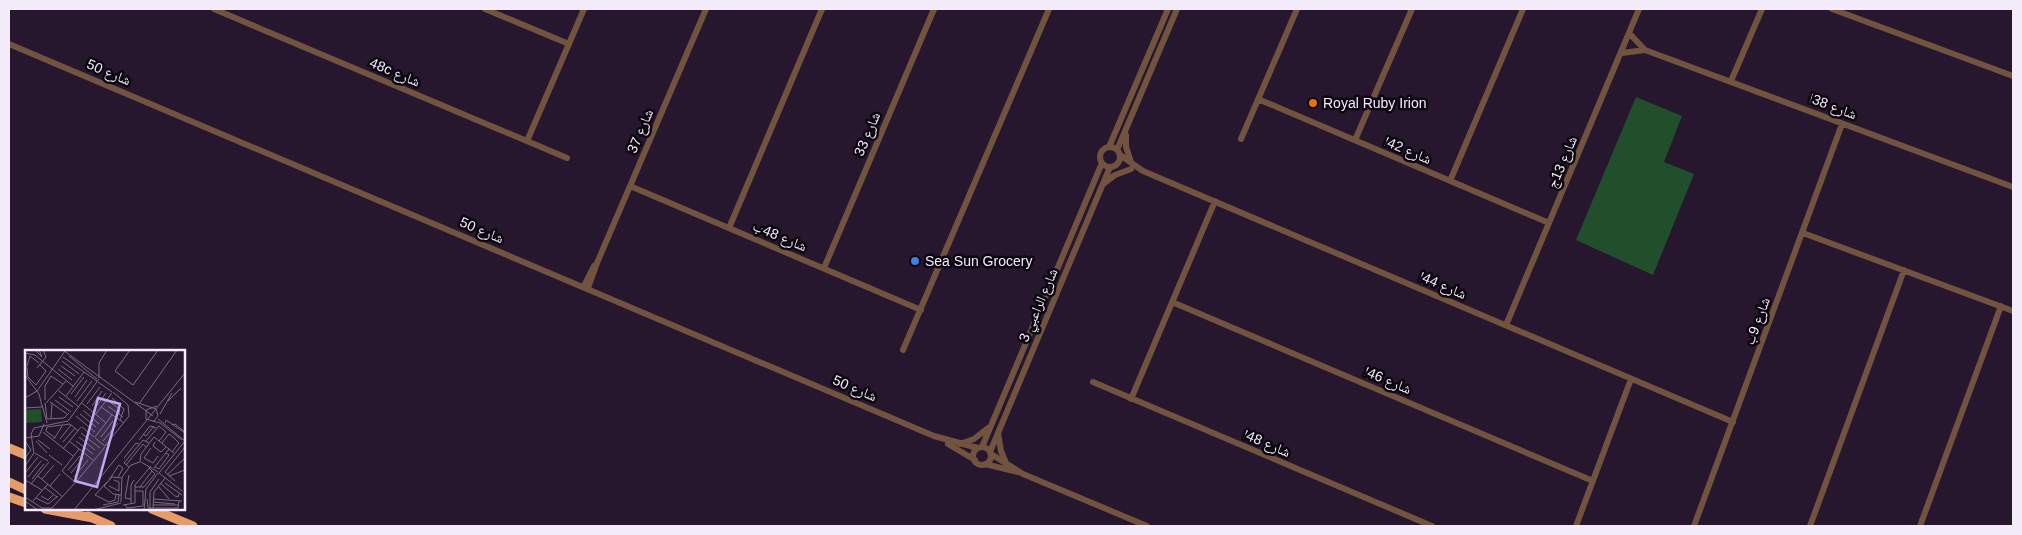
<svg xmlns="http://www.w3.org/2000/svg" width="2022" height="535" viewBox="0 0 2022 535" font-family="Arial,'Noto Naskh Arabic',sans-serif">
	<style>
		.green { fill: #214f2c }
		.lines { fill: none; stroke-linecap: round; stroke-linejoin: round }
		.minor { stroke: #71533f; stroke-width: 6 }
		.highway { stroke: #e69c68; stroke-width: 9 }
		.food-dot { fill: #e8710a; stroke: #0c0610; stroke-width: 2 }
		.shop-dot { fill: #3f7fe0; stroke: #0c0610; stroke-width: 2 }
		.labels { text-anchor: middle; stroke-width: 5; stroke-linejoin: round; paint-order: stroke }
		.street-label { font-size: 14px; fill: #f4ebfb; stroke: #0c0610 }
		.poi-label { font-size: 14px; fill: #f4ebfb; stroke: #0c0610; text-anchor: start }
		.inset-road { fill: none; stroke: #786c81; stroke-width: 1 }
		.view { fill: #c3a7f2; fill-opacity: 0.15; stroke: #c3a7f2; stroke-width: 2.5 }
		.inset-edge { fill: none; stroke: #f4ebfb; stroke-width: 2.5 }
	</style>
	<rect width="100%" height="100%" fill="#26172f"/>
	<path class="green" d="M1636,97L1682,116L1664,162L1694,174L1653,275L1576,240Z"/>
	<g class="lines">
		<path class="minor" d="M214,9L567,158
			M485,9L569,44
			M1832,9L2013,76
			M1629,33L1645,50L2013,187
			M9,44L934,436L978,448
			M1622,53L1645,50
			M1731,81L1762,9
			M1258,99L1549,223
			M1126,135V147L1131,162
			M1241,139L1297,9
			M1355,140L1412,9
			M527,141L584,9
			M1100 157a10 10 0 1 1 20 0a10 10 0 1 1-20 0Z
			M1109,147L1168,9
			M1117,150L1177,9
			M1120,155L1143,171L1733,422
			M1450,181L1523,9
			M1103,184L1115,175L1131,169
			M630,186L921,310
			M729,228L822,9
			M1803,233L2013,311
			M824,268L934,9
			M584,286L594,266
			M588,288L597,263L706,9
			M1172,302L1593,481
			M1506,325L1639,9
			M903,350L1049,9
			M1093,382L1432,526
			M1131,399L1215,201
			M998,433L1001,451L1006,463
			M948,444L975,460
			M960,444L974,439L988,428
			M982,447L1102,163
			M973 456a9 9 0 1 1 18 0a9 9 0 1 1-18 0Z
			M990,452L1110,167
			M991,454L1023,474L1147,526
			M985,464L1018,472
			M1576,526L1631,379
			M1694,526L1842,124
			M1810,526L1904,270
			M1920,526L2001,306"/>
		<path class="highway" d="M9,448L26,455
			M9,482L26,490
			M9,497L26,503
			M45,509L93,518
			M152,509L193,526
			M88,516L111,526"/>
	</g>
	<circle class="food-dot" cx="1313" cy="103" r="5"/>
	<circle class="shop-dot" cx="915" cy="261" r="5"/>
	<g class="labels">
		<g class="street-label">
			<text transform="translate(109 72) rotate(23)" y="5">شارع 50</text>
			<text transform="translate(395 72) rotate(23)" y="5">48c شارع</text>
			<text transform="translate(1833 106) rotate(21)" y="5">شارع 38ا</text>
			<text transform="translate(640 131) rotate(-67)" y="5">شارع 37</text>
			<text transform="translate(867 134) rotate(-67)" y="5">شارع 33</text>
			<text transform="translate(1408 150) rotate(23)" y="5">شارع 42ا</text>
			<text transform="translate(1562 162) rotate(-67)" y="5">شارع 13ج</text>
			<text transform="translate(482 230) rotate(23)" y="5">شارع 50</text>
			<text transform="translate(780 236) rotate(23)" y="5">شارع 48ب</text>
			<text transform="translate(1443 285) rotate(23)" y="5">شارع 44ا</text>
			<text transform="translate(1038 305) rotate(-67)" y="5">شارع الراعبي 3</text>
			<text transform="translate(1757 321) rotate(-70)" y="5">شارع 9ب</text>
			<text transform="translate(1388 380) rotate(23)" y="5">شارع 46ا</text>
			<text transform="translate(855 388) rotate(23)" y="5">شارع 50</text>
			<text transform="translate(1267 443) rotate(23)" y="5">شارع 48ا</text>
		</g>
		<g class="poi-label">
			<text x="1323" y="108">Royal Ruby Irion</text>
			<text x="925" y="266">Sea Sun Grocery</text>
		</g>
	</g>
	<g transform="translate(25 350)">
		<rect width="160" height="160" fill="#26172f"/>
		<path d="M16,59L17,72L0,73V60Z" fill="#214f2c"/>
		<path class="inset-road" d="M10,0L17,7L14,0M38,0L128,66M105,0L90,21L108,35L133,0M0,3L10,5L48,36M44,6L72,29M38,7L59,22M37,11L54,24M2,16L5,6L14,13M36,16L50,26M2,17L3,27L11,35L21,21L14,14M12,18L21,7L18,0M33,19L47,30M59,22L72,31M0,25L14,44L17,56M74,28V13L82,0M73,32L87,42M34,41L54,57M46,44L59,27M41,46L59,22M34,47L48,57M50,47L62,30M0,48L12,41L40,1M87,48L99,59L95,70M20,50V36L26,26L38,34M30,50L46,62M52,51L67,31M143,51L156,38M25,52L42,64M110,52L131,59L133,66L128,72M20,53L22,69L39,68L44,63M21,53L41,31M57,53L81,73M86,53L95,59L94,64M62,54L75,37M114,54L152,0M17,55L22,73M67,56L77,41M83,56L98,67M132,56L121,60V69L135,73L157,90M76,57L99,73M0,58L17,57M70,58L81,43M58,60L74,74M55,64L71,77M135,64L147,43M70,65L87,43M51,66L70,82M26,68L27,53M133,69L160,91L134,123M140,73L141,70L160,83M147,75L150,74L160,82M57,77L69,87M18,82L48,106M56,83L75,98M118,84L121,86L129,76M54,87L70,100M70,87L87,65M76,87L88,71M0,88L14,86L19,74M30,88L21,81L22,77L45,74L53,81M70,88L80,96L104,66L103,55L88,42M29,89L37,76M35,89L46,75M13,90L25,99M114,90L125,76L131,78M0,91L6,100L0,108M11,91L22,103M44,91L68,110M51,91L68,104M78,91L93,73M121,91L134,76L141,82L134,91M38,92L50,78M130,92L128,96L136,102L141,97M137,93L144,84L148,87L154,93L147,102M126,98L119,108L128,113L133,106M38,99L56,77M10,103L23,111M24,105L37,115M99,108L111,93L114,94M115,112L116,104L129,87L149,103M116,112L133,122M101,115L118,94L121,97M0,116L9,103L6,84L9,78L43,71L74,29M104,117L99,113L118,90L124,93M130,117L134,119L144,105L141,103M129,118L144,99M43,120L55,106M37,121L54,99M37,121L50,132M0,123L13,107M46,123L58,108M134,123L157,141M104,125L100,148L106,149M142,125L160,108M13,126L38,147M144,126L160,120M3,127L16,111M49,127L63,110M93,127L98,118L94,115M7,129L19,114M17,129L29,115M0,130L17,140M84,130L94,115M150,131L140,122L160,97M51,132L80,97M82,132L70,145L84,152L90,150L91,145M135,133L150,146L153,147L154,144M140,133L157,145M6,134L24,112M25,136L35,124M84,136L94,141V132L89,130M133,136L144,149M19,137L32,147M110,137H119L130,124L124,118M115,137L127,121M96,145L88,144L79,136L87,127L96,128M16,146L23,150L28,145M0,147L17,158H27M11,148L23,154L33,146M122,149L123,158H153L154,151M128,149L157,151M0,151L13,160M8,151L23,134M96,152L97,127L106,115L115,112M128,152L150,154M106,153V135L109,130M100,154L102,158L118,156V141H110M78,155L93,152L94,145M98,155L110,153V135L126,116M128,155H154M27,158L50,133M125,158V142L134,129M128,158L129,142L140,128M49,160L160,23M68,160L96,153M119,160L121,139L133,123"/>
		<path class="view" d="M73,48L95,54L72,137L50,131Z"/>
		<rect width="160" height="160" class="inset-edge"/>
	</g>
	<rect width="2022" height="535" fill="none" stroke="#f4ebfb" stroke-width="20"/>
</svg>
